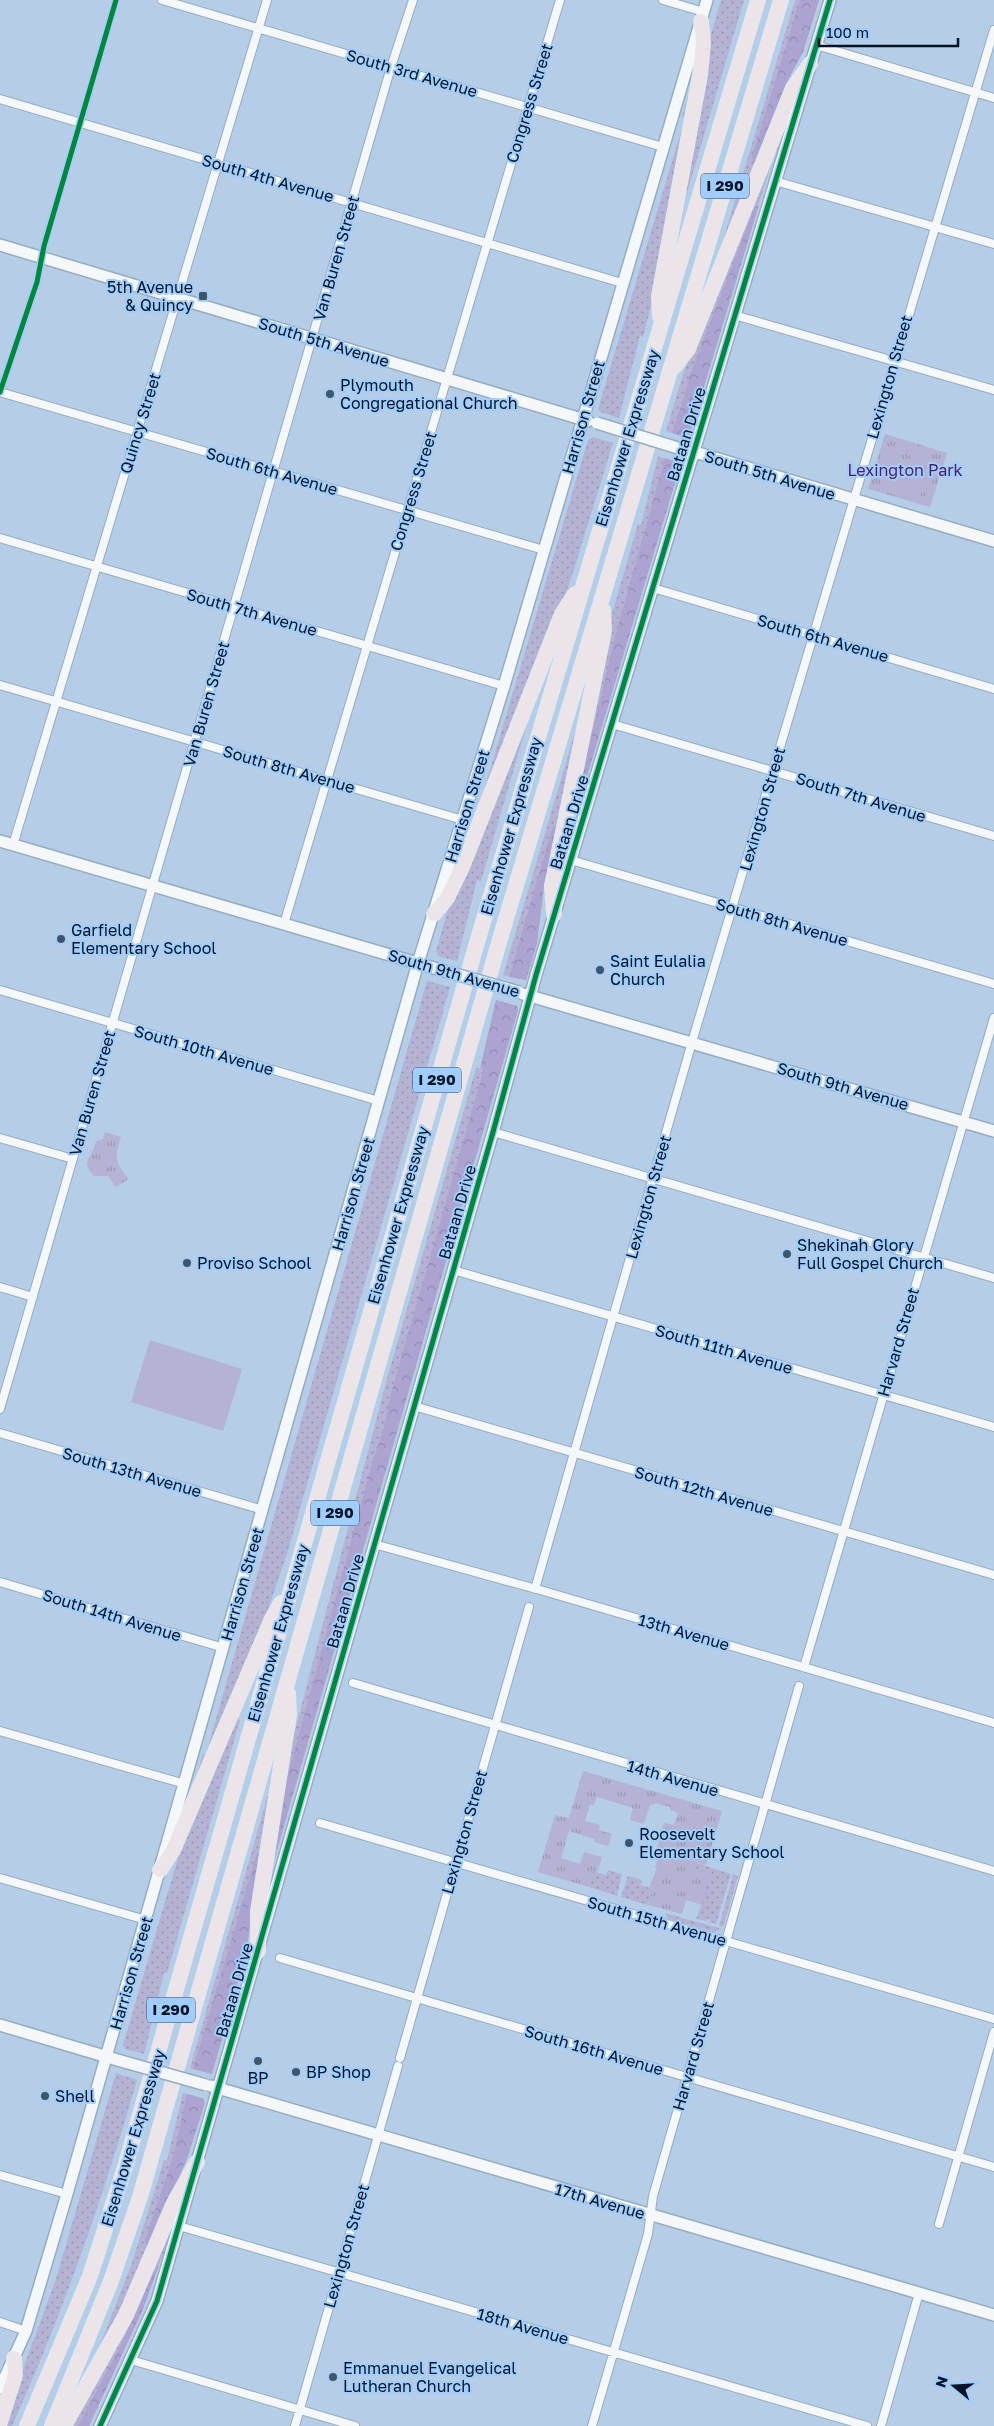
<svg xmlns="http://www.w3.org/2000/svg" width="994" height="2426" viewBox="0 0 994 2426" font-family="'Golos Text',sans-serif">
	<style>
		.grass { fill: url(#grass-dots) }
		.forest { fill: url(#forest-crowns) }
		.park { fill: url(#park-tufts) }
		.pitch { fill: #b4b3d3 }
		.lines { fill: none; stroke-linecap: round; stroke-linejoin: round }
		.street-casing { stroke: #97acc2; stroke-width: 10 }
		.secondary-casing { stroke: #97acc2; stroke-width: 14 }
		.highway-casing { stroke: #dee8f4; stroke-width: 16 }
		.street { stroke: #f4f8fb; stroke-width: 8 }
		.secondary { stroke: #f4f8fb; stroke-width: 11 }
		.highway { stroke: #ebe5ea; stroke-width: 14 }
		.secondary-bridge-casing { stroke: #97acc2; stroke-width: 14; stroke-linecap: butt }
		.secondary-bridge { stroke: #f4f8fb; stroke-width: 11 }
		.cycleway-casing { stroke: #a0cdfb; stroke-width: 8 }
		.cycleway { stroke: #00873e; stroke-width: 5 }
		.poi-dot { fill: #40556a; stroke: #a0cdfb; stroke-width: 2 }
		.labels { text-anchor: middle; stroke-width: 4; stroke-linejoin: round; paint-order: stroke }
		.shield { fill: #a0cdfb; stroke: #314c67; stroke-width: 1 }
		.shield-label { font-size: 15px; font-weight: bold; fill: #011428 }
		.street-label { font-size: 16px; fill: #011428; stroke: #a0cdfb }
		.poi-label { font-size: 16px; fill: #011428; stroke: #a0cdfb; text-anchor: start }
		.park-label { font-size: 16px; fill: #4f206a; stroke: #a0cdfb }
	</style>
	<defs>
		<pattern id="grass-dots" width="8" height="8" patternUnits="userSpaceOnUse" patternTransform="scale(1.25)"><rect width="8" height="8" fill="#b4b3d3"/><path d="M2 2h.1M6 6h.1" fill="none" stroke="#9999b5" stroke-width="1.8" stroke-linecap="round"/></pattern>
		<pattern id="forest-crowns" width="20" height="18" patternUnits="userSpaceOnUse" patternTransform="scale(1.25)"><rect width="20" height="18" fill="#aca3d1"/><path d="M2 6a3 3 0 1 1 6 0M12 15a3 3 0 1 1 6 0" fill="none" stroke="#928bb3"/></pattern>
		<pattern id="park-tufts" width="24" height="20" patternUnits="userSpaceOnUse" patternTransform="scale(1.25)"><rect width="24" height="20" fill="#b4b3d3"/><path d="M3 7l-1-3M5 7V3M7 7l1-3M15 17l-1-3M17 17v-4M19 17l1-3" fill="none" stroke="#9999b5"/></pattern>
	</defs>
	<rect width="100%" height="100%" fill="#b5cde6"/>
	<path class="grass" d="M721,0H744L681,213L710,38Z
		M795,0H819L803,51L789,78L726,242L723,241Z
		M691,85L655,291L643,337L640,336L619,418L600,412L598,409L685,118L682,117Z
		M792,103L778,152L775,151L689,436L685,437L666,431L683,374Z
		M593,437L613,443L570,582L462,857L473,816L476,817L588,440Z
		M658,456L677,462L680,466L565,849L568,850L557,886L612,614L638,524L641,525Z
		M525,720L528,721L481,881L477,880L457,961L438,956L436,951L449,906Z
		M578,722L544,886L537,943L526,980L503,975Z
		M427,981L450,987L287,1554L258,1638L188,1803L203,1754H206Z
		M496,1000L517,1006L518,1010L269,1879L272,1880L263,1911L287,1761L388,1375L476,1068H480Z
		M235,1718L240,1720L167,1973H164L144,2054L125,2049L123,2045L180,1851Z
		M269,1791L272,1792L258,1876L256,1880L246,1954L212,2074L190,2068Z
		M697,1863L731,1874L716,1924L710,1922V1920L708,1919L707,1921L696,1919L702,1904L695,1869Z
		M608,1870L622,1874L617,1896L589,1887L593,1871L606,1875Z
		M733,1874L738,1876L723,1927L719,1926Z
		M628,1876L642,1880L641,1885L653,1889L648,1905L621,1897Z
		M665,1913L722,1929L715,1932L669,1919Z
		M116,2073L137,2080C103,2198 63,2313 12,2426H2L56,2279Z
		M183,2093L202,2098L205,2102C179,2186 143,2283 96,2356L132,2263L164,2160H167Z
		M180,2205L164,2259H161L143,2309L89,2426H72Z"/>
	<path class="forest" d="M800,0H819L803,52L789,78L755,164L752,157Z
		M759,205L689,436L685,437L672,433C677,415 685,399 688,380L755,207Z
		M665,458L679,463L680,466L578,806L576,801L615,637Z
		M557,825L544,886L537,943L526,980L509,977L552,829Z
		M496,1000L517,1006L518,1010L277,1849L275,1845L285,1786L371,1467L384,1427L390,1397L483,1072L481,1065Z
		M257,1853L260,1854L246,1954L212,2074L193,2069Z
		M187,2094L202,2098L205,2102L188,2156L148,2247L145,2240L173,2157Z
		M159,2265L143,2309L89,2426H78L121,2345L152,2276Z"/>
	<path class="park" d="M885,434L947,453L930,507L868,489Z
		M105,1132L121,1137C115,1157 114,1163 129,1179L116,1187L108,1176H94C79,1160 93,1158 96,1141L103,1139Z
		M583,1771L722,1811L706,1865L697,1863L695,1869L710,1874L702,1905L686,1900L682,1914L648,1905L653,1889L649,1888L657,1868H655L657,1860L654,1859L664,1823L674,1825L678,1813L670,1810V1807L654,1803L653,1805H650L644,1824L630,1820L633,1808L597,1797L594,1805L590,1804L585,1821L600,1825L599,1830L612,1834L608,1846L594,1842V1839L569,1831L561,1858L580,1864L584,1852L602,1857L597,1872H593L589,1887L538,1872L555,1815L569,1818Z"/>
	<path class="pitch" d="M895,476L924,484L919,502L889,493Z
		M150,1340L242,1369L223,1431L131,1402Z"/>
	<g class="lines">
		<defs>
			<path id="street" d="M162,0L663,147
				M663,0L704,12
				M816,45L994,98
				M0,99L622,283
				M775,181L994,244
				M734,315L994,390
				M0,392L544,550
				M0,538L504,686
				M653,588L994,689
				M0,685L463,820
				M612,724L994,836
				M13,845L267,0
				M571,860L994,984
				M284,924L560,0
				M0,990L379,1101
				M493,1132L994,1278
				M0,1138L73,1159
				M453,1270L994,1427
				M0,1287L33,1297
				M414,1406L994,1575
				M0,1409L391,67L413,0
				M0,1433L263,1510
				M374,1544L547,1592L994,1723
				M0,1582L224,1648
				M535,1589L692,1042L994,30
				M804,1667L994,1018
				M353,1683L994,1871
				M0,1731L185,1784
				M320,1823L994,2019
				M0,1878L146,1920
				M280,1958L994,2167
				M400,2058L529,1607
				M0,2175L67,2194
				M939,2224L994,2032
				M179,2226L867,2426
				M0,2322L26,2331
				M131,2360L355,2426
				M295,2426L398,2066
				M592,2426L648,2234L653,2196L799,1686
				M881,2426L919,2293"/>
			<path id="secondary" d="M0,245L588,421
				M688,450L994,541
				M0,841L434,968
				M523,994L994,1131
				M0,2025L121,2061
				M211,2086L994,2315
				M0,2388L26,2331L67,2194L418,963L504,686L707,0
				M100,2426L157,2301L493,1132L536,975L830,0"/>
			<path id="highway" d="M660,316L659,296L700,75L703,43L701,21
				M675,366L688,349L793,88L810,64
				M434,914L447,898L462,867L562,614L575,594
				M554,914L552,886L604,631L603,610
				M160,1870L173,1850L271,1621L281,1603
				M258,1951V1911L289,1715L288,1694
				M0,2422L15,2375L14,2358
				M27,2426L90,2276L125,2167L478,939L758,0
				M52,2426L111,2281L140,2197L500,939L781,0
				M64,2426L126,2315L174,2203L197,2162"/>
		</defs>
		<use href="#street" class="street-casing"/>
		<use href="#secondary" class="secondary-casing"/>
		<use href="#highway" class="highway-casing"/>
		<use href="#street" class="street"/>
		<use href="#secondary" class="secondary"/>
		<use href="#highway" class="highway"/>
		<defs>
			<path id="secondary-bridge" d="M597,423L681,449
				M434,968L519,992
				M121,2061L206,2085"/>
		</defs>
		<use href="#secondary-bridge" class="secondary-bridge-casing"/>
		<use href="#secondary-bridge" class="secondary-bridge"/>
		<defs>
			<path id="cycleway" d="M0,392L37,282L44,246L116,0
				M100,2426L157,2301L493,1132L536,975L830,0"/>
		</defs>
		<use href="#cycleway" class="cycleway-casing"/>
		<use href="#cycleway" class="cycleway"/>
	</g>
	<g class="poi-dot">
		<rect x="198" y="291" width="10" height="10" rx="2.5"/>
		<circle cx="330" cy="394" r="5"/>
		<circle cx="61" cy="939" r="5"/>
		<circle cx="600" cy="970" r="5"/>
		<circle cx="787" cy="1254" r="5"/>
		<circle cx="187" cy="1263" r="5"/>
		<circle cx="629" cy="1843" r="5"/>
		<circle cx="258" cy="2061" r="5"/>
		<circle cx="296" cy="2072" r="5"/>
		<circle cx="45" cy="2096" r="5"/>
		<circle cx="333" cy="2377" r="5"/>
	</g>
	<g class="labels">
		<g class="shield">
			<rect x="701" y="173.5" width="48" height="25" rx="4"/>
			<rect x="413" y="1067.5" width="48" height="25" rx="4"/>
			<rect x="311" y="1500.5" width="48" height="25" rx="4"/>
			<rect x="147" y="1997.5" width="48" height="25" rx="4"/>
		</g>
		<g class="shield-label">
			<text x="725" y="191">I 290</text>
			<text x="437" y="1085">I 290</text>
			<text x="335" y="1518">I 290</text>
			<text x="171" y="2015">I 290</text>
		</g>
		<g class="street-label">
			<text transform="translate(412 73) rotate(16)" y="6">South 3rd Avenue</text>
			<text transform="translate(529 103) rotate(-73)" y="6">Congress Street</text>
			<text transform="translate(268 178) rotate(16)" y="6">South 4th Avenue</text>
			<text transform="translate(336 258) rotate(-74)" y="6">Van Buren Street</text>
			<text transform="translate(324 342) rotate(17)" y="6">South 5th Avenue</text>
			<text transform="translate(889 377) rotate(-74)" y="6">Lexington Street</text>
			<text transform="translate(583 417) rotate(-74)" y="6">Harrison Street</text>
			<text transform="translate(140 423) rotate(-73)" y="6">Quincy Street</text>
			<text transform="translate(686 434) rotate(-73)" y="6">Bataan Drive</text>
			<text transform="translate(627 438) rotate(-73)" y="6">Eisenhower Expressway</text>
			<text transform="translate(272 471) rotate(16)" y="6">South 6th Avenue</text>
			<text transform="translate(770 475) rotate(17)" y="6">South 5th Avenue</text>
			<text transform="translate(413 491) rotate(-73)" y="6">Congress Street</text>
			<text transform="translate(252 612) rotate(16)" y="6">South 7th Avenue</text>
			<text transform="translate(823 638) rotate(16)" y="6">South 6th Avenue</text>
			<text transform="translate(206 704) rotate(-74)" y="6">Van Buren Street</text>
			<text transform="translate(289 769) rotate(16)" y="6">South 8th Avenue</text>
			<text transform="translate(861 797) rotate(17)" y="6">South 7th Avenue</text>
			<text transform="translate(467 806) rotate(-73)" y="6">Harrison Street</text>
			<text transform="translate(762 809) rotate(-74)" y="6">Lexington Street</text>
			<text transform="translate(569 822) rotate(-73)" y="6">Bataan Drive</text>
			<text transform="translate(511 826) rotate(-74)" y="6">Eisenhower Expressway</text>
			<text transform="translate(782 922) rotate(16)" y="6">South 8th Avenue</text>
			<text transform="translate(454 973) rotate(16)" y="6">South 9th Avenue</text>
			<text transform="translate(204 1050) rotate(16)" y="6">South 10th Avenue</text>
			<text transform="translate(843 1086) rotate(16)" y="6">South 9th Avenue</text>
			<text transform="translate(92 1093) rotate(-74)" y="6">Van Buren Street</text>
			<text transform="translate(353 1194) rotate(-74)" y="6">Harrison Street</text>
			<text transform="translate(648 1197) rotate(-74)" y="6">Lexington Street</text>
			<text transform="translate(457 1212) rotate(-74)" y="6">Bataan Drive</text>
			<text transform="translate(398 1215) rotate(-74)" y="6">Eisenhower Expressway</text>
			<text transform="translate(898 1342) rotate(-74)" y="6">Harvard Street</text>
			<text transform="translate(724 1349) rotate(16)" y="6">South 11th Avenue</text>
			<text transform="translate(132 1472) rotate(16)" y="6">South 13th Avenue</text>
			<text transform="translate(704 1491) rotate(16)" y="6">South 12th Avenue</text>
			<text transform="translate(242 1584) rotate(-74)" y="6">Harrison Street</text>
			<text transform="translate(345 1601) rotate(-74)" y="6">Bataan Drive</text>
			<text transform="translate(112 1615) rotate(17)" y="6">South 14th Avenue</text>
			<text transform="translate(684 1632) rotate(16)" y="6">13th Avenue</text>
			<text transform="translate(278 1633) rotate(-74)" y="6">Eisenhower Expressway</text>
			<text transform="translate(673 1778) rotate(16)" y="6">14th Avenue</text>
			<text transform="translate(464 1832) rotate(-74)" y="6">Lexington Street</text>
			<text transform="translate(657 1921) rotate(16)" y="6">South 15th Avenue</text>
			<text transform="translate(131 1973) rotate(-74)" y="6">Harrison Street</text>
			<text transform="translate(234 1990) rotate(-74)" y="6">Bataan Drive</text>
			<text transform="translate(594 2050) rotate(16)" y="6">South 16th Avenue</text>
			<text transform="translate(693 2056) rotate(-74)" y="6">Harvard Street</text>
			<text transform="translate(133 2138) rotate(-73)" y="6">Eisenhower Expressway</text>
			<text transform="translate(600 2201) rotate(16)" y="6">17th Avenue</text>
			<text transform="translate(346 2246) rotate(-74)" y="6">Lexington Street</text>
			<text transform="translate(523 2326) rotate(16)" y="6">18th Avenue</text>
		</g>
		<g class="poi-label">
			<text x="193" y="293" text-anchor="end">5th Avenue<tspan x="193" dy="18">&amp; Quincy</tspan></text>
			<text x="340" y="391">Plymouth<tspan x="340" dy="18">Congregational Church</tspan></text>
			<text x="71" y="936">Garfield<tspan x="71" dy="18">Elementary School</tspan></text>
			<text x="610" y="967">Saint Eulalia<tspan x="610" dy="18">Church</tspan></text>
			<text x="797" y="1251">Shekinah Glory<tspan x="797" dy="18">Full Gospel Church</tspan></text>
			<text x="197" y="1269">Proviso School</text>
			<text x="639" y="1840">Roosevelt<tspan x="639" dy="18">Elementary School</tspan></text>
			<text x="306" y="2078">BP Shop</text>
			<text x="258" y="2084" text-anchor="middle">BP</text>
			<text x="55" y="2102">Shell</text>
			<text x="343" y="2374">Emmanuel Evangelical<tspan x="343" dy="18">Lutheran Church</tspan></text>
		</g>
		<g class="park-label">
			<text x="905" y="476">Lexington Park</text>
		</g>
	</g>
	<g transform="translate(954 2386) rotate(288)" stroke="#a0cdfb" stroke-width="4" paint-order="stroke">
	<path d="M0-4L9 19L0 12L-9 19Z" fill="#011428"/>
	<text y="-8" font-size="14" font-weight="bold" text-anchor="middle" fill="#011428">N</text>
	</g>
	<path d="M819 38v8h139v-8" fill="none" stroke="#011428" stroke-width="2.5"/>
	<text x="826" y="38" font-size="15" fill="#011428" stroke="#a0cdfb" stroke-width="4" paint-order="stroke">100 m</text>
</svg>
